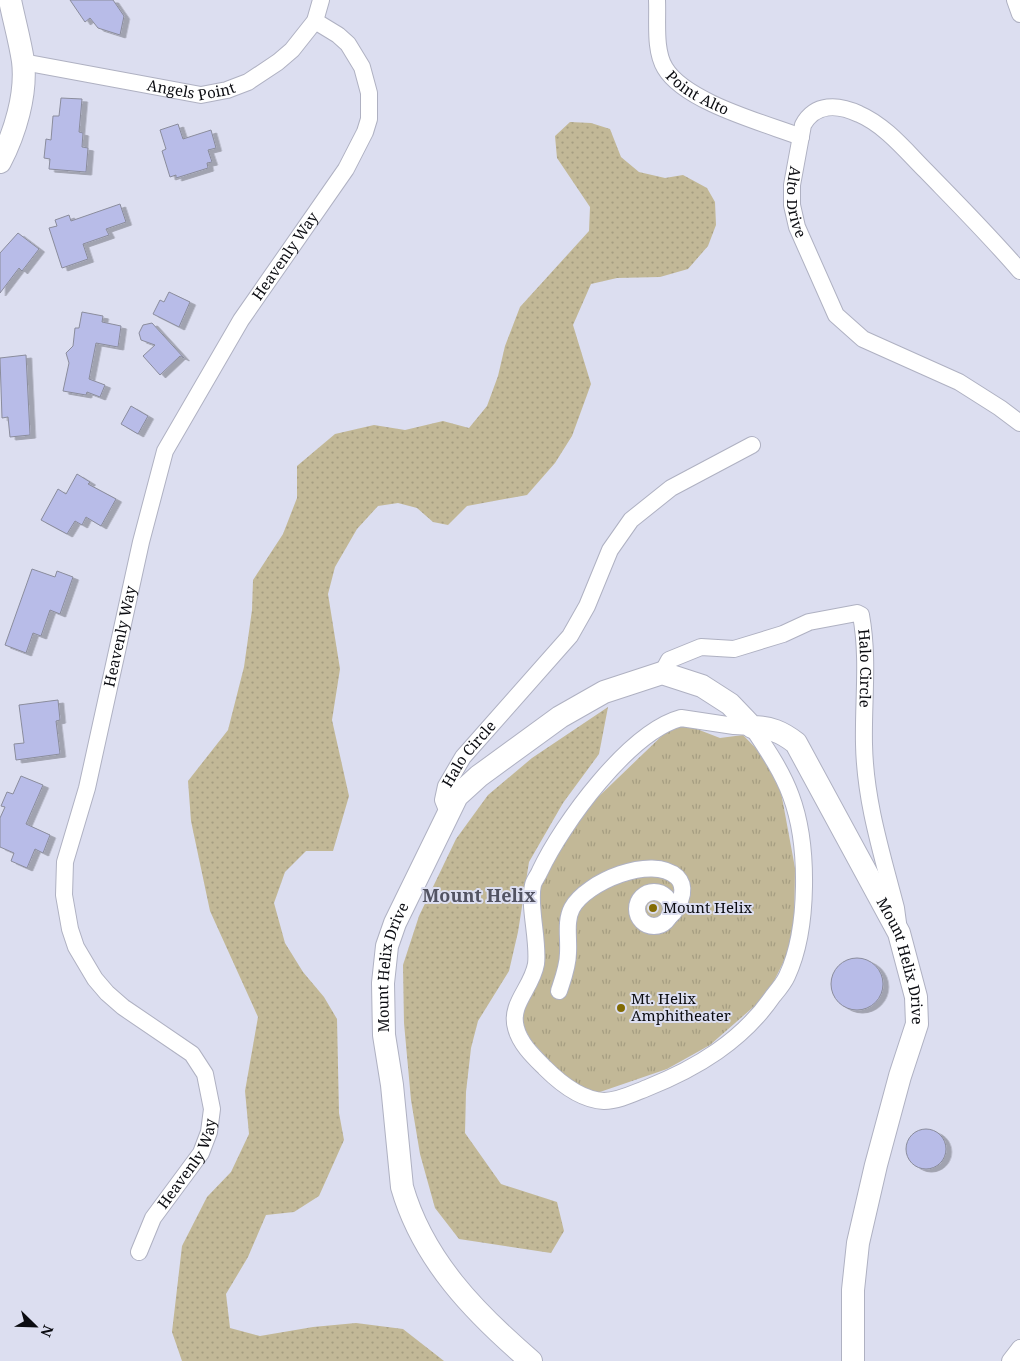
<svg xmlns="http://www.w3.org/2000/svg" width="1020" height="1361" viewBox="0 0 1020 1361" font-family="'Noto Serif',serif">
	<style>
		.grass { fill: url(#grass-dots) }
		.park { fill: url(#park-tufts) }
		.building { fill: #b8bce8; stroke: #8a8c9c; filter: url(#shadow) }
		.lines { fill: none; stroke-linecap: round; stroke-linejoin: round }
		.street-casing { stroke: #afb1c2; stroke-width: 18 }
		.secondary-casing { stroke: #afb1c2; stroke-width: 24 }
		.street { stroke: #fff; stroke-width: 16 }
		.secondary { stroke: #fff; stroke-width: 22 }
		.poi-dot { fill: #826b04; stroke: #dcdef0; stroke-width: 2 }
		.labels { text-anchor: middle; stroke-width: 4; stroke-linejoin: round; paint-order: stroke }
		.street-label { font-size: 15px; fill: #0b0c11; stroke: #dcdef0 }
		.poi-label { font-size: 15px; fill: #0b0c11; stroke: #dcdef0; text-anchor: start }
		.quarter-label { font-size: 18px; font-weight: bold; fill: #525362; stroke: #dcdef0 }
	</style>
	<defs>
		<pattern id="grass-dots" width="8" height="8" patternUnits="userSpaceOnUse" patternTransform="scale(1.25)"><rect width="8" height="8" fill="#c2b897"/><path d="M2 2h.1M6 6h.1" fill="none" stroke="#a59d81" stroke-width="1.8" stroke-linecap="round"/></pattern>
		<pattern id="park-tufts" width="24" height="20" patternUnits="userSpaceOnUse" patternTransform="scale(1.25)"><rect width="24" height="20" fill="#c2b897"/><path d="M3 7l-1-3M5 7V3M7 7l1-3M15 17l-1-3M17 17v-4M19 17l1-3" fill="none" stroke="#a59d81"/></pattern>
		<filter id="shadow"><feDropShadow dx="5.5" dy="3" stdDeviation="0" flood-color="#0004"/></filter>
	</defs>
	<rect width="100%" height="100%" fill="#dcdef0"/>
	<path class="grass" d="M570,122L591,123L610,129L621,157L639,172L665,178L683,175L707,188L715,202L716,225L708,246L688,269L660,277L617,278L591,284L573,325L591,384L572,436L555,463L527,495L467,506L448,525L433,522L417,508L398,503L378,506L357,529L335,567L328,594L340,669L332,720L349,796L333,851H306L285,872L274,903L285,943L303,972L324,997L337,1019L339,1113L344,1140L319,1196L294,1212L266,1215L248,1257L226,1294L230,1328L260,1336L313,1327L356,1323L403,1329L444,1361H182L172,1332L182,1246L207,1197L231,1172L249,1134L245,1091L258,1017L210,911L191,821L188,781L228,730L244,667L252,610L253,580L283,534L297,498V466L335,434L374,425L405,430L443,421L469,428L487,406L498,376L505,346L520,307L589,231L590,207L557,158L555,136Z
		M608,707L599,754L563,803L529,862L518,932L509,971L478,1021L471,1048L466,1092L465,1133L501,1184L557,1202L564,1231L551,1253L459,1239L435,1208L420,1154L411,1100L404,1023L403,965L419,916L456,839L488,795L532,758Z"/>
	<path class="park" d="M689,726L720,738L743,735L768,761L781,792L795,868L794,941L767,995L710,1045L667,1069L597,1093L576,1085L563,1075L532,1042L522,1024L523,1013L539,969L540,884L561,843L592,803L670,728Z"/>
	<path class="building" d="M70,0H113L124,16L120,35L98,28L90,18L85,22Z
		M61,98L82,99L79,132L83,133L82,147L88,148L86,172L49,169L50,159L44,158L46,139L51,140L53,116H59Z
		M178,124L183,139L211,130L216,148L208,150L212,162L207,163L208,168L176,178V175L170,177L162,151L166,149L160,130Z
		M120,204L126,222L106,229L109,235L83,244L88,259L62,268L49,228L57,226L55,220L69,215L71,221Z
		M18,233L39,249L22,271L19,268L0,293V253Z
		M169,292L190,302L179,327L153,314L160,300L164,302Z
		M82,312L103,316L102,322L121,326L118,347L96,343L89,379L105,385L100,397L87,392L86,395L63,391L69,363L66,353L73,346L75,328H79Z
		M152,323L184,358L180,356L160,375L143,356L155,345L141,340L139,333L143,325Z
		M26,355L30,435L10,437L8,417L2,418L0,358Z
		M131,406L148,416L138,434L121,424Z
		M77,474L90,482L88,484L116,499L101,526L86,517L82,525L75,521L67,534L41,520L58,489L66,494Z
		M32,569L55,577L57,571L73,577L60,614L50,610L41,636L33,633L26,653L5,645Z
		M58,700L60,720L56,721L60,754L16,760L14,744L24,743L19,705Z
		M21,776L43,785L26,824L50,835L43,853L35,849L27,868L11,861L14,853L0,847V818L5,807L1,806L7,792L13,794Z
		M831 984a26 26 0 1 1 52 0a26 26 0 1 1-52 0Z
		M906 1149a20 20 0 1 1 40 0a20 20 0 1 1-40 0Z"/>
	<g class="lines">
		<defs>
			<g id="street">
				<path id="s1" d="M657,0C658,21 654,50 665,68C685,102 764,123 801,137"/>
				<path d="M1015,0L1020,14"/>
				<path id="s2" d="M23,62L201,95L227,90L248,82L278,62L292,50L315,21L321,0"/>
				<path id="s3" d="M1020,271C990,236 958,204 926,171C906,151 885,125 859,114C838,104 815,103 803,125L792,185V205L797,227L836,315L863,339L959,382L1000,408L1020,423"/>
				<path id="s4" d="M662,673L669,660L701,647L734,649L783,634L809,622L857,613L861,615C869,659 863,701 864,744C865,801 882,854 896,908L898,923"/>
				<path d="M681,718L734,726L752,727C766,748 782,771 791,796C809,844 809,929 787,976C784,983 778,990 773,996C742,1041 697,1068 647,1088C634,1093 619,1101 604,1101C581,1100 561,1084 545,1068C534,1057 520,1044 516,1028C509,1004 532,988 536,964C539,942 528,904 533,885C534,880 538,876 540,871C562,824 629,732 681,718Z"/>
				<path id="s5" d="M449,815L443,800L446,786L463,757L570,636L587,606L610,550L631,520L671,488L752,445"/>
				<circle cx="654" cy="909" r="17"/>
				<path d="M559,991C563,979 568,966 568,953C569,938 565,921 572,908C586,882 652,854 677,877C682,882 683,888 682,894C680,904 677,911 669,917"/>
				<path id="s6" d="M139,1252L153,1218L201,1153L209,1132L212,1109L205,1074L192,1054L123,1007L107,993L95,979L76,947L70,929L64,895L65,862L87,788L141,542L165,451L241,320L346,169L365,132L369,119V93L362,67L348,44L338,35L315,21"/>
				<path d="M1010,1361L1020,1348"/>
			</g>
			<g id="secondary">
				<path d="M0,162C15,133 27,94 23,61C20,41 14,20 10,0"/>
				<path id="s7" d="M531,1361C475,1313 423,1260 402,1187L392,1085L384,1035L383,983L387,946L395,923L457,796L479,776L560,717L604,692L662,673L702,686L730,704L752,727C770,727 782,732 796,743L899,933L916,997L917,1024L900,1076L876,1165L858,1243L853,1290V1361"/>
			</g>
		</defs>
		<use href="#street" class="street-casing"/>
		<use href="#secondary" class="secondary-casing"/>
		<use href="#street" class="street"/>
		<use href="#secondary" class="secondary"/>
	</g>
	<g class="poi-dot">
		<circle cx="653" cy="908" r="5"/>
		<circle cx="621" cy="1008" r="5"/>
	</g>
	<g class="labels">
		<g class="street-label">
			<text dy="5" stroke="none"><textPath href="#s2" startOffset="171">Angels Point</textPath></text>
			<text dy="5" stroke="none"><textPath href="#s1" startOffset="111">Point Alto</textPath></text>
			<text dy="5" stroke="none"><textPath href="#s3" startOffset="368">Alto Drive</textPath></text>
			<text dy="5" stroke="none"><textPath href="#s6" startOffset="1122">Heavenly Way</textPath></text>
			<text dy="5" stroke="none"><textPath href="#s6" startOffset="702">Heavenly Way</textPath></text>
			<text dy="5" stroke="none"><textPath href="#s4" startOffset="269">Halo Circle</textPath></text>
			<text dy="5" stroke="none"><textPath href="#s5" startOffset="70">Halo Circle</textPath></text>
			<text dy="5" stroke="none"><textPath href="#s7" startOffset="1268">Mount Helix Drive</textPath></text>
			<text dy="5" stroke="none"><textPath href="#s7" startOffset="442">Mount Helix Drive</textPath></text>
			<text dy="5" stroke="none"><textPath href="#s6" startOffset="102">Heavenly Way</textPath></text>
		</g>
		<g class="poi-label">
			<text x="663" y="913">Mount Helix</text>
			<text x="631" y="1004">Mt. Helix<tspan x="631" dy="17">Amphitheater</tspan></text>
		</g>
		<g class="quarter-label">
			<text x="479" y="902">Mount Helix</text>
		</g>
	</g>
	<g transform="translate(35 1326) rotate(113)" stroke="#dcdef0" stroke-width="4" paint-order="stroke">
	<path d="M0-4L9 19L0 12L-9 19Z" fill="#0b0c11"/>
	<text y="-8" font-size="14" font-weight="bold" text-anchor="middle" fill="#0b0c11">N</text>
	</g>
</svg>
